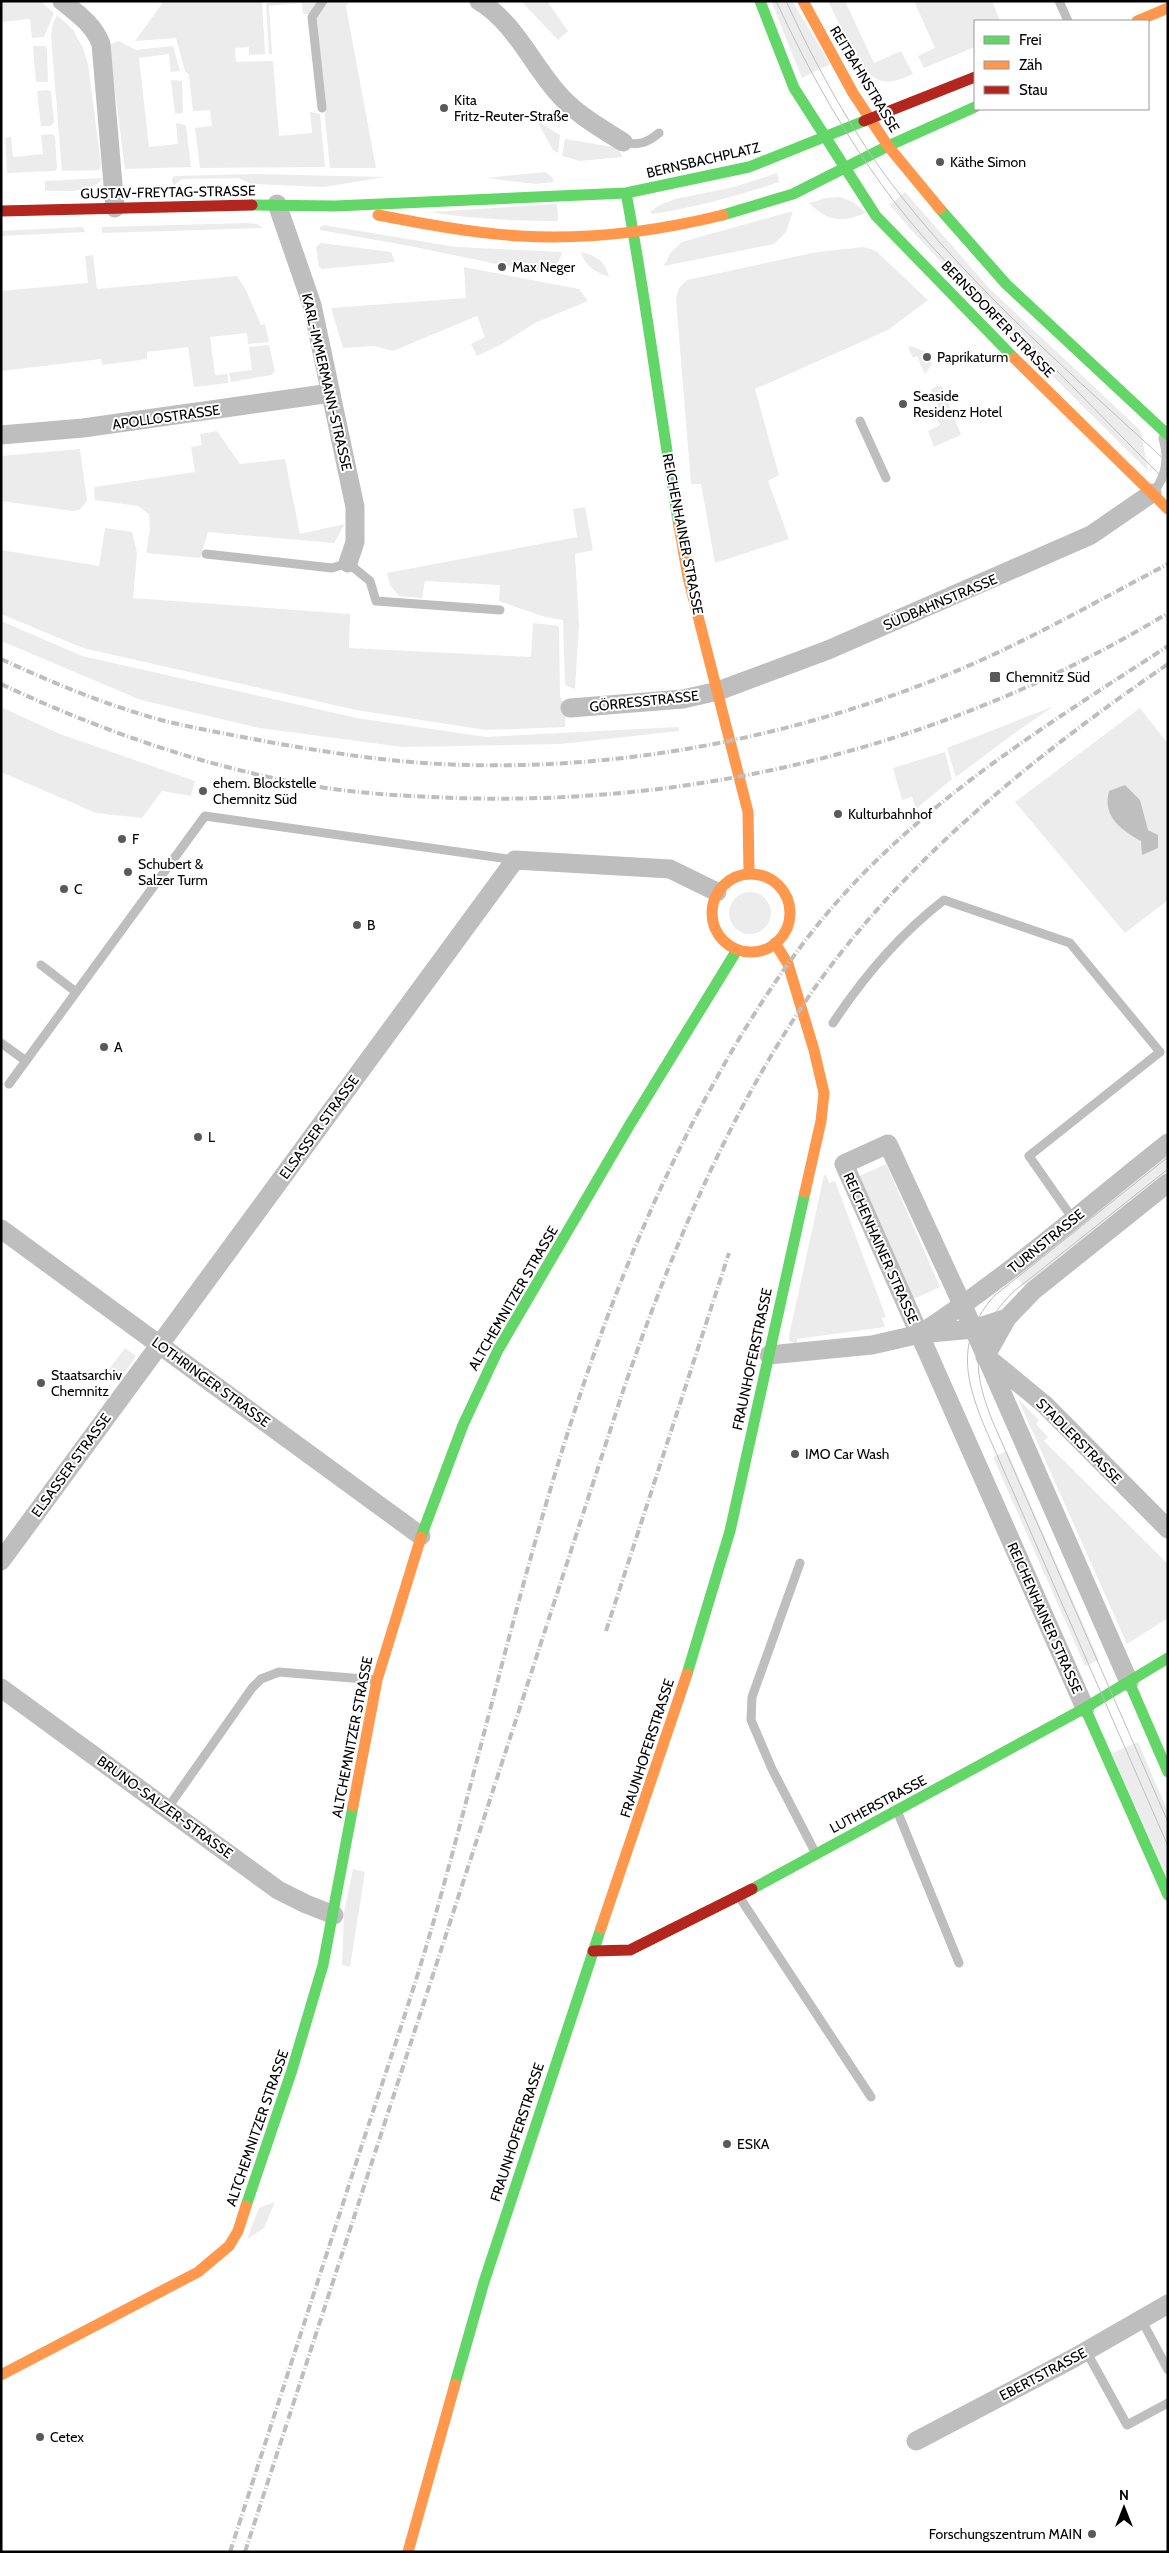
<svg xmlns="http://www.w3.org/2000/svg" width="1169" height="2553" viewBox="0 0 1169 2553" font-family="Cabin,sans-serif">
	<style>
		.green { fill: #ececec }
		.water { fill: #bfbfbf }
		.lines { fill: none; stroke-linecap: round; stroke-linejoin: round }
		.lane { stroke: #bebebe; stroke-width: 9 }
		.street { stroke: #bebebe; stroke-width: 19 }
		.fast { stroke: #63d668; stroke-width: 11 }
		.slow { stroke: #ff974d; stroke-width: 11 }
		.jam { stroke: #b3261e; stroke-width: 11 }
		.tram { stroke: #bebebe; stroke-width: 1 }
		.rail { stroke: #bebebe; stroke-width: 4; stroke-dasharray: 8 2.5 1 2.5; stroke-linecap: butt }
		.poi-dot { fill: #595959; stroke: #fff; stroke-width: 2 }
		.labels { text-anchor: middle; stroke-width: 4; stroke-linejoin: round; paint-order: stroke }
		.street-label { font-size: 14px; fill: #000; stroke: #fff }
		.poi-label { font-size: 14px; fill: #000; stroke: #fff; text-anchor: start }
	</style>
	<rect width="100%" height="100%" fill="#fff"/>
	<path class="green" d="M1,1H40L54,13L44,37L32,38L30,19L1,22Z
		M164,1H262L265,54L249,55V47L235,48L236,62L273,61L279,136L312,133L310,112L320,114L325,167L200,168L195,128L212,126L210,110L193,111L189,75L185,71L176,38L135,41Z
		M290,1H318L310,14H303L302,3L269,6L272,54H269L266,3Z
		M327,1H349L346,7L376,168H330L315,18Z
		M521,1H547L568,31L558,40Z
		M771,1H792L830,64L802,78Z
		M828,1H845L874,63L901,51L913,74C902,79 891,84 879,80C859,72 838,20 828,1Z
		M914,1H992L1000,21H975V47L924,68L918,56L935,48Z
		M57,15L73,30L83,48L88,64L101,164L99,170L62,171L51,36L53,23Z
		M119,41L136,50L173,46L180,71L171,72L169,54L139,58L149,147L178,144L176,123L186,125L191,167L125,169L109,45Z
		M33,46H45L47,49L48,82H36Z
		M171,80L182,81L183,113L175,114Z
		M48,90L51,92L54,122L51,126H41L37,91Z
		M537,121L560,135L558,153L553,150Z
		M52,134L55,136L57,168L55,171L7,173L5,138L11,137L13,157L43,154L41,135Z
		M565,139L619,148L622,157L580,161L562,156Z
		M545,172L552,177L554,182L536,184L486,178Z
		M777,173L779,182C737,196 696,207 652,214L650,212L658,206L675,199L734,187Z
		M255,174L385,177L324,187L251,184L239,178L182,179L173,186L172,179L174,176Z
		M103,178C89,195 65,190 45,191V181Z
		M905,192L989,288L1141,431L1148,471L987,311L912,231L890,205Z
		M840,197L853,202L866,213C840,223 829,222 809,203L826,198Z
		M557,204L558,221C515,221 473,219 430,212Z
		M793,211L786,232L774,244L664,266L671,252L682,242Z
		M248,223L257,224L263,228L102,233V227Z
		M324,225L456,247L562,252C560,263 552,272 540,273L410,246L320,230V227Z
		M82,227L86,232L1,236V231Z
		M321,243L391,252L395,262L322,269L319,267L316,247Z
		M864,247L876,251L928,300L888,330L755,389L779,475L768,481L789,539L715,563L701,484H691L676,299L679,288L687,280L817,252Z
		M581,252C596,255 606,262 609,277C596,272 585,267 581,252Z
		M93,255L97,289L237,276L246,290L261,325L265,324L269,342L248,344L247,333L210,337L215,375L228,374V383L194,387L188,347L147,352V359L102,365L101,359L1,371V291L88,283L85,256Z
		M464,267L579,289L588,301L535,323L500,345L477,356L471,344L485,337L477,316L393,351L374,346L343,348L331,308L466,298Z
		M269,345L275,371L271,375L231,382L229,373L252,370L249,347Z
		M910,346L927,352L932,364L925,374L917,356L913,358L908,347Z
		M938,386L942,387L961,435L934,447L928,431L940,425L934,409L938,406L931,389Z
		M217,431L240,464L285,459L300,534L345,524L334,543L208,532L200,558L146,553L150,529L149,514L138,506L95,500L94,487L195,472L191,447L202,445L200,434Z
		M80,449L87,501L79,510L73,511L1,501V456Z
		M585,507L593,550L575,554L579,625L575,689L565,685L563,620L545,617L499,601L500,585L425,581L422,598L399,596L390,585L387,573L577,537L573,509Z
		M105,528L132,532L137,553L133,598L350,614L349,648L531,657L533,623L559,626L560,696L566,709L565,727L486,730L356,710L83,648L1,614V550L99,566Z
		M1,621L82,656L357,718L486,737L678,727L679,731L561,744L403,747L259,728L141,700L1,641Z
		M1054,706L1016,732L956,777L947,748Z
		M1,707L60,734L195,781L191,796L162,791L142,818L96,813L1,772Z
		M1140,708L1168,744V900L1125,933L1015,802Z
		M945,752L952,779L916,809L912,797L902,800L893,768Z
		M729 913a21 21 0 1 1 42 0a21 21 0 1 1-42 0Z
		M1168,1150V1177L1028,1291L1014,1274Z
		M886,1164L940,1287L909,1301L855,1178Z
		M824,1175H826L829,1183L835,1181L886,1317L882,1318L885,1327L797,1339V1345L789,1341V1336Z
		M125,1348L136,1356L119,1380L107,1372Z
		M1018,1399L1039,1420L1036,1424L1048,1437L1044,1441L1168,1564V1618L1127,1644Z
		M1007,1451L1099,1660L1085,1666L993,1457Z
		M1138,1742L1168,1812V1879L1112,1753Z
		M353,1869L365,1872L350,1967L342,1965L344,1913Z
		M275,2202L264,2228L247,2239L259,2208Z"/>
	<path class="water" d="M1125,785L1140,800L1148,830L1158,835V848L1142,855L1141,841C1121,830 1102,816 1109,791Z"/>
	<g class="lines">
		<path class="lane" d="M1059,1L1068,21
			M322,108L312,17L323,1
			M623,142C638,146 647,143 659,133
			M860,421L886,478
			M1154,491C1167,475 1169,458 1163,438
			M206,554L332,568L348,563L370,581L376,601L500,610
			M41,965L76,992
			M833,1023C864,976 900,934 944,900L1070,943L1160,1052L1029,1156L1073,1219
			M1,1043L26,1061
			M9,1084L205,816L515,860
			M800,1563L752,1697L751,1720L772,1769L815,1852
			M167,1809L252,1688L261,1679L279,1672L376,1680
			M898,1813L959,1963
			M740,1898L871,2097
			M1141,2319L1168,2370
			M1086,2351L1127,2425L1168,2403"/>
		<path class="street" d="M62,1C79,15 93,24 101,44L115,208
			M479,1C513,21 531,62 556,91C574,113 599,127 623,142
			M277,204L312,305L355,507V542L348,563
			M1,435L83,428L331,393
			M570,708L683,699L718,691L828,650L1091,535L1152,493
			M1,1229L421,1536
			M920,1334C1007,1277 1086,1208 1168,1143
			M769,1355L872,1345L920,1334L973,1329L1007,1318
			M985,1357L1007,1318L1034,1290L1168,1183
			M988,1358L1044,1404L1168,1529
			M1,1561L515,860L670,869L717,892
			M1,1688L278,1890L306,1904L334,1915
			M1085,1708L844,1164L888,1144L980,1343L1129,1682
			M916,2441L1074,2358L1168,2304"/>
		<path class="fast" d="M760,1L794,88L876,216L1014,358
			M626,193C647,303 660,415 679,526
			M252,205L335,206L626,193L749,167L864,121
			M940,209L1006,284L1168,435
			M723,215L793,194L888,146L975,107
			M421,1537L463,1425L498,1350L629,1126L737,950
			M687,1674L730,1531L805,1192
			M1129,1682L1168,1772
			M1085,1708L1168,1895
			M752,1889L1085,1708L1168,1658
			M246,2206L292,2070L323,1965L353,1806
			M455,2384L484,2282L601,1928"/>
		<path class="slow" d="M803,1L853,93L888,146L940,209
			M1137,21L1168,8
			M378,215C425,224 472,233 520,236C587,240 658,231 723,215
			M1014,358L1168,509
			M679,526L688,577L748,812L749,873
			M712 913a39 39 0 1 1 78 0a39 39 0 1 1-78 0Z
			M775,943L788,964L814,1050L824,1093L821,1121L805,1192
			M353,1806L377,1680L421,1537
			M601,1928L687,1674
			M1,2375L198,2272L229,2246L238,2231L246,2206
			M408,2552L455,2384"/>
		<path class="jam" d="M864,121L975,77
			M1,211L252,205
			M593,1951L630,1950L752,1889"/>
		<path class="tram" d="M776,1C809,72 846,138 893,200C935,255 987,303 1037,351C1081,394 1123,439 1168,483
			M786,1C818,70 854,136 901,196C977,293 1077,379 1168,463
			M1168,1157L994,1296C957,1339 964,1375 983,1423L1168,1846
			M1168,1169L1013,1292C971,1335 971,1366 992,1420L1168,1822"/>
		<path class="rail" d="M1,659C53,683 106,705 161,720C197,729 233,735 269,742C336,754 403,764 470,765C633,769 799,735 949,674C1025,643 1095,602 1168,564
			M1,684C99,730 202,766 309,785C356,794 407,796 455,798C706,806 952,744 1168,613
			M606,1631L729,1253
			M230,2552C273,2419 316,2287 359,2154C385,2074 413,1994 436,1913C509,1653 561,1384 684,1140C723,1062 768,985 824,917C919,803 1045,726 1168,646
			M245,2552L624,1388C673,1247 730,1109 816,986C908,857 1038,753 1168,664"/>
	</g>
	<g class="poi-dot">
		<circle cx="444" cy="108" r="5"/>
		<circle cx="940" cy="162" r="5"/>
		<circle cx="502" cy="267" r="5"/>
		<circle cx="927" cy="357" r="5"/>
		<circle cx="903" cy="404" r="5"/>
		<rect x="989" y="671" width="12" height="12" rx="2.5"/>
		<circle cx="203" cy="791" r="5"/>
		<circle cx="838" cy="814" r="5"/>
		<circle cx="122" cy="839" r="5"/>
		<circle cx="128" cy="872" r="5"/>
		<circle cx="64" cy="889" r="5"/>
		<circle cx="357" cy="925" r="5"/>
		<circle cx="104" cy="1047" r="5"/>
		<circle cx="198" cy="1137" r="5"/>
		<circle cx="41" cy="1383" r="5"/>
		<circle cx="795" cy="1454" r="5"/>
		<circle cx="727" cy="2144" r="5"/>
		<circle cx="40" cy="2437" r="5"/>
		<circle cx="1092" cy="2534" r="5"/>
	</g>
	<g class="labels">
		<g class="street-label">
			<text transform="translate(865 79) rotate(59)" y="5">REITBAHNSTRASSE</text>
			<text transform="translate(703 160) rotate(-13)" y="5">BERNSBACHPLATZ</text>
			<text transform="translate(168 192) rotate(-1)" y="5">GUSTAV-FREYTAG-STRASSE</text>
			<text transform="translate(998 319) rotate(46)" y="5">BERNSDORFER STRASSE</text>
			<text transform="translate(327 382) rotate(77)" y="5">KARL-IMMERMANN-STRASSE</text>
			<text transform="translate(166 417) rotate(-8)" y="5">APOLLOSTRASSE</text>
			<text transform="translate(683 534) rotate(79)" y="5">REICHENHAINER STRASSE</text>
			<text transform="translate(940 602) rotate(-23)" y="5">SÜDBAHNSTRASSE</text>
			<text transform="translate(644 701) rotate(-6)" y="5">GÖRRESSTRASSE</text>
			<text transform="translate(319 1127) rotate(-54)" y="5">ELSASSER STRASSE</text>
			<text transform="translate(1046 1241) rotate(-39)" y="5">TURNSTRASSE</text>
			<text transform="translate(881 1248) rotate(66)" y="5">REICHENHAINER STRASSE</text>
			<text transform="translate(513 1298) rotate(-60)" y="5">ALTCHEMNITZER STRASSE</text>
			<text transform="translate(752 1359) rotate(-78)" y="5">FRAUNHOFERSTRASSE</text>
			<text transform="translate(211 1382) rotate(36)" y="5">LOTHRINGER STRASSE</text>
			<text transform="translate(1079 1441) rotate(45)" y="5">STADLERSTRASSE</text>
			<text transform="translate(71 1465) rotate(-54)" y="5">ELSASSER STRASSE</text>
			<text transform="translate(1045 1618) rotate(66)" y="5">REICHENHAINER STRASSE</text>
			<text transform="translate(352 1737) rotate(-79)" y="5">ALTCHEMNITZER STRASSE</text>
			<text transform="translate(647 1748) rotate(-72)" y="5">FRAUNHOFERSTRASSE</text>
			<text transform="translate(878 1804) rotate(-28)" y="5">LUTHERSTRASSE</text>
			<text transform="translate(165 1807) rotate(36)" y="5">BRUNO-SALZER-STRASSE</text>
			<text transform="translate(257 2128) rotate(-71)" y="5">ALTCHEMNITZER STRASSE</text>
			<text transform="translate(517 2132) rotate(-72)" y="5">FRAUNHOFERSTRASSE</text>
			<text transform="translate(1043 2374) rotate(-28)" y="5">EBERTSTRASSE</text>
		</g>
		<g class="poi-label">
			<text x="454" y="105">Kita<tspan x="454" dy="16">Fritz-Reuter-Straße</tspan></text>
			<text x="950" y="167">Käthe Simon</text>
			<text x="512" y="272">Max Neger</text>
			<text x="937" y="362">Paprikaturm</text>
			<text x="913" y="401">Seaside<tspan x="913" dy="16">Residenz Hotel</tspan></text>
			<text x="1006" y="682">Chemnitz Süd</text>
			<text x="213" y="788">ehem. Blockstelle<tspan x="213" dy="16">Chemnitz Süd</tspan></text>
			<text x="848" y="819">Kulturbahnhof</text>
			<text x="132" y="844">F</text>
			<text x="138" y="869">Schubert &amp;<tspan x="138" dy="16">Salzer Turm</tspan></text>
			<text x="74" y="894">C</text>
			<text x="367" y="930">B</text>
			<text x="114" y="1052">A</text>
			<text x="208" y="1142">L</text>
			<text x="51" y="1380">Staatsarchiv<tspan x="51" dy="16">Chemnitz</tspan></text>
			<text x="805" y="1459">IMO Car Wash</text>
			<text x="737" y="2149">ESKA</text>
			<text x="50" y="2442">Cetex</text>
			<text x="1082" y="2539" text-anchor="end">Forschungszentrum MAIN</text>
		</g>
	</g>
	<rect width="1169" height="2553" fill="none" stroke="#000000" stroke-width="5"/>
	<rect x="974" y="20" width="175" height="90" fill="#ffffff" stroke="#999999"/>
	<rect x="984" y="36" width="25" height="8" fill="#63d668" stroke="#999999"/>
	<text x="1019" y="45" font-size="15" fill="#000000">Frei</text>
	<rect x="984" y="61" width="25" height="8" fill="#ff974d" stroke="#999999"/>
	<text x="1019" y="70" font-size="15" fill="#000000">Zäh</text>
	<rect x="984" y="86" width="25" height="8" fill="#b3261e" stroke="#999999"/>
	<text x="1019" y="95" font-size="15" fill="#000000">Stau</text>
	<g transform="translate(1124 2508)" stroke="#ffffff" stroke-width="4" paint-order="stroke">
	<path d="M0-4L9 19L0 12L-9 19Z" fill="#000000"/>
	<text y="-8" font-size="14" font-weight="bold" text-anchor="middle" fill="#000000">N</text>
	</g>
</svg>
